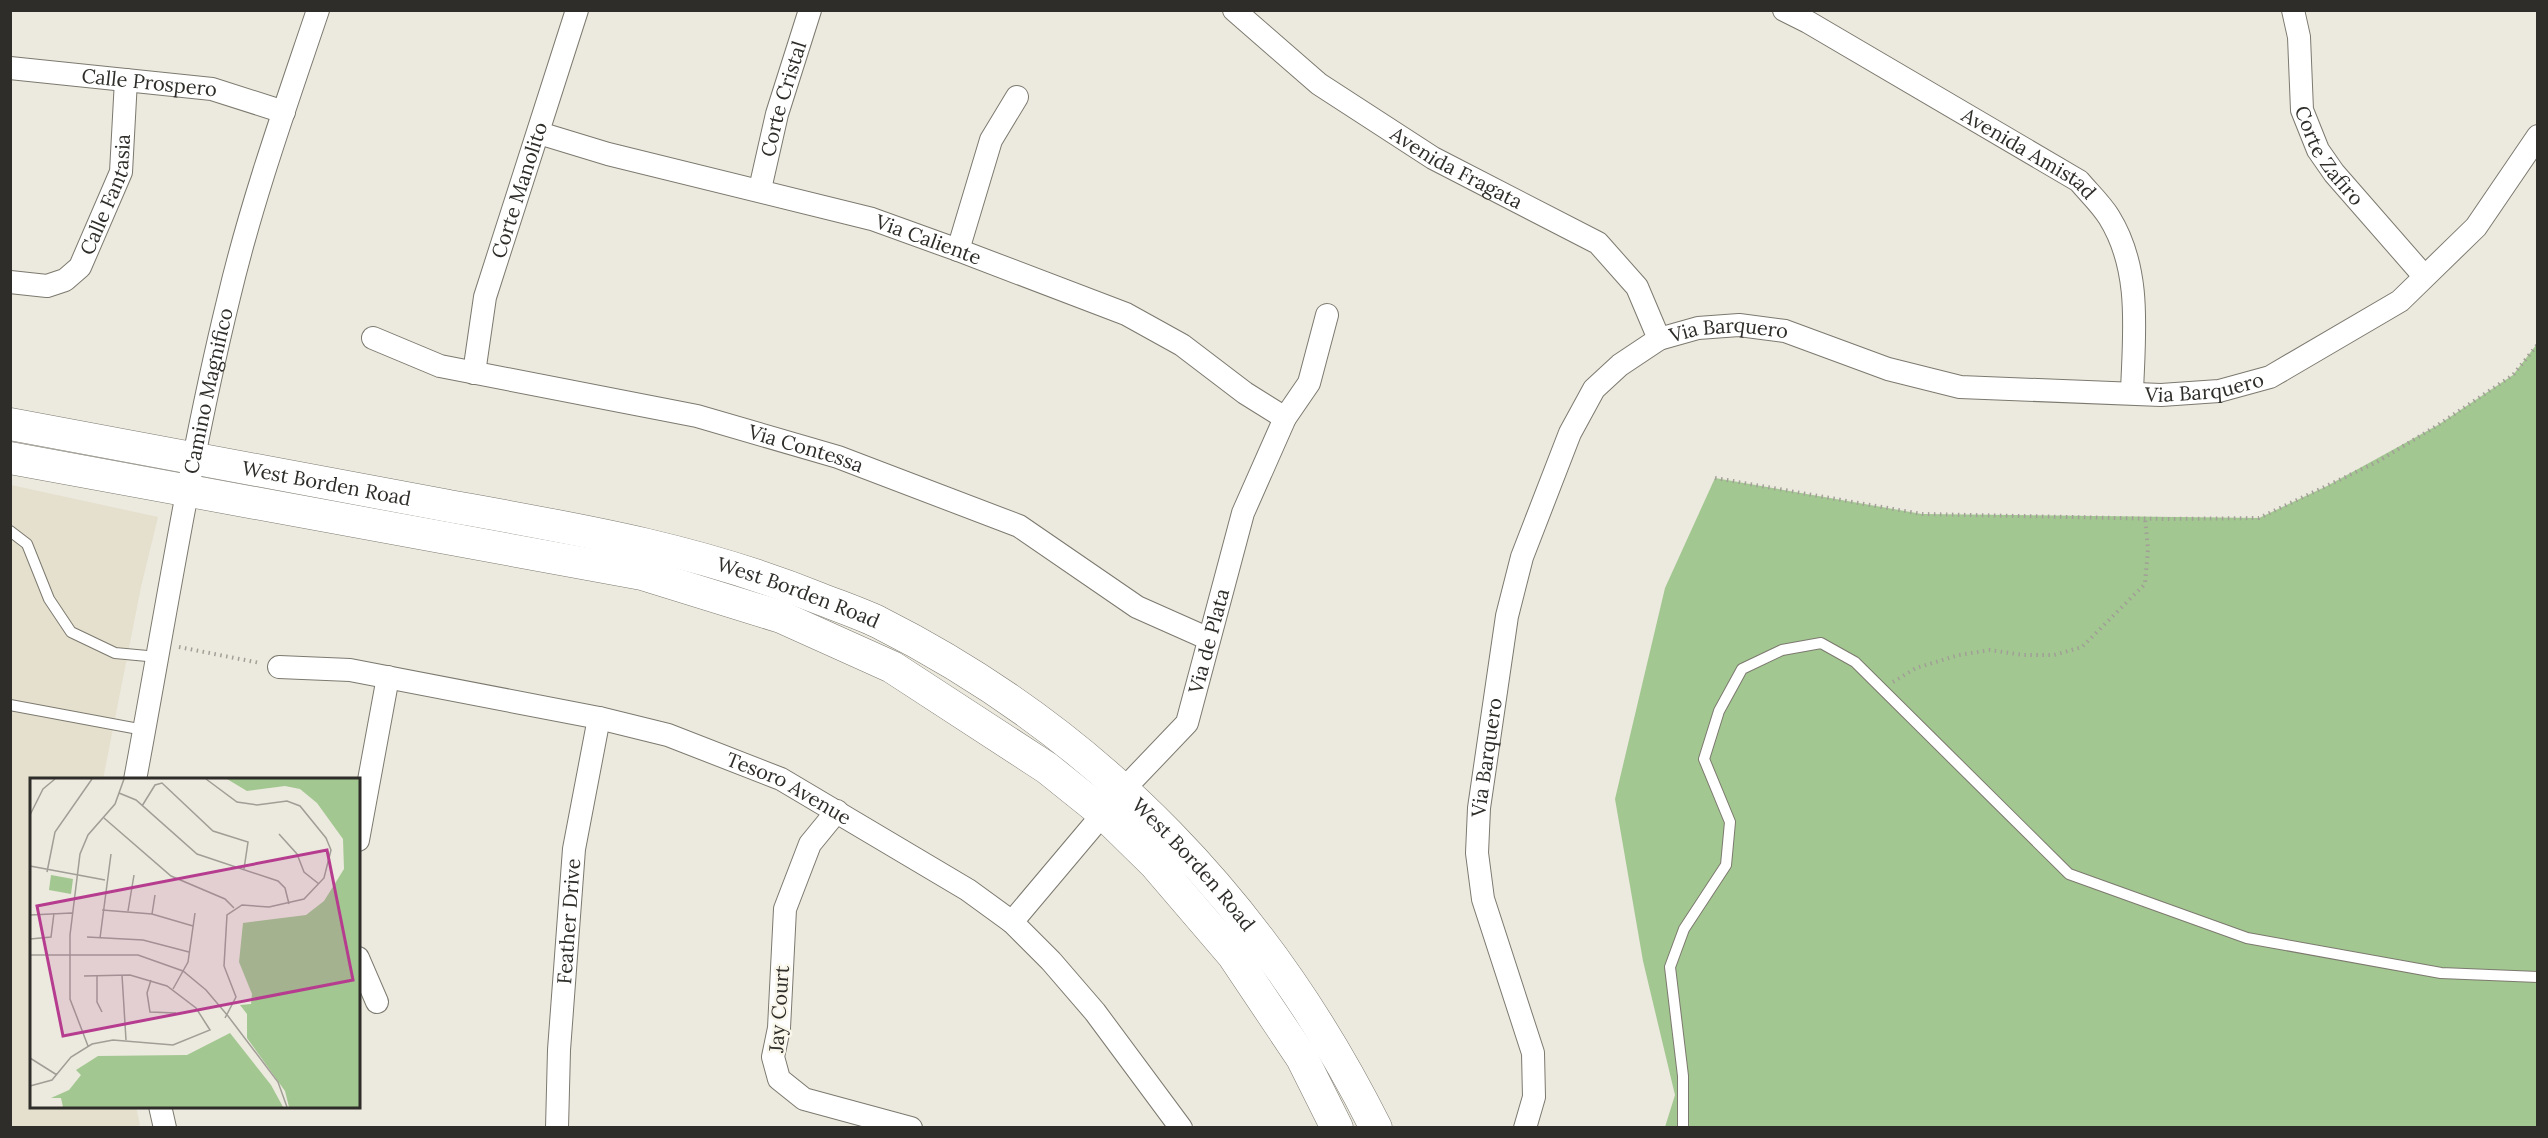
<svg xmlns="http://www.w3.org/2000/svg" width="2548" height="1138" viewBox="0 0 2548 1138" font-family="Lora,serif">
	<style>
		.built { fill: #e5e0cd }
		.green { fill: #a2c790 }
		.lines { fill: none; stroke-linecap: round; stroke-linejoin: round }
		.service-casing { stroke: #7c796f; stroke-width: 12 }
		.minor-casing { stroke: #7c796f; stroke-width: 24 }
		.secondary-casing { stroke: #7c796f; stroke-width: 33 }
		.path { stroke: #a19f97; stroke-width: 4; stroke-dasharray: 1.5 4.5; stroke-linecap: butt }
		.service { stroke: #fff; stroke-width: 10 }
		.minor { stroke: #fff; stroke-width: 22 }
		.secondary { stroke: #fff; stroke-width: 32 }
		.labels { text-anchor: middle; stroke-width: 5; stroke-linejoin: round; paint-order: stroke }
		.street-label { font-size: 20px; fill: #2e2d29; stroke: #f9f7eb }
		.inset-road { fill: none; stroke: #a09e96; stroke-width: 1.5 }
		.view { fill: #b63c8f; fill-opacity: 0.15; stroke: #b63c8f; stroke-width: 3 }
		.inset-edge { fill: none; stroke: #2e2d29; stroke-width: 3 }
	</style>
	<rect width="100%" height="100%" fill="#ece9de"/>
	<path class="built" d="M11,485L158,517L141,587L103,779L32,780V1106L136,1107L140,1125L132,1128H11Z"/>
	<path class="green" d="M2537,344V1127H1665L1675,1095L1643,961L1615,799L1665,588L1715,478L1922,514L2259,518L2327,486L2438,425L2513,375Z"/>
	<g class="lines">
		<defs>
			<path id="service" d="M10,531L27,544L49,599L71,632L115,653L158,657
				M10,705L144,730
				M1683,1128V1076L1670,967L1684,929L1726,865L1730,822L1704,759L1719,711L1742,669L1782,650L1821,643L1855,662L2069,874L2247,938L2441,973L2538,977"/>
			<g id="minor">
				<path id="s1" d="M1234,10L1319,84L1433,158L1598,243L1637,287L1659,339"/>
				<path id="s2" d="M1784,10L1808,22L2079,181C2089,193 2101,204 2109,217C2142,270 2134,333 2132,392"/>
				<path id="s3" d="M2293,10L2299,37L2302,110L2318,150L2334,173L2424,276"/>
				<path id="s4" d="M10,68L212,89L284,112"/>
				<path id="s5" d="M539,133L608,154L872,219L958,250L1126,314L1182,345L1245,393L1285,418"/>
				<path id="s6" d="M760,189L777,114L810,10"/>
				<path d="M958,250L991,140L1017,97"/>
				<path id="s7" d="M10,282L47,286L65,280L80,267L121,172L126,80"/>
				<path id="s8" d="M373,338L440,366L697,416L838,457L1019,526L1137,607L1209,639"/>
				<path id="s9" d="M474,373L485,297L577,10"/>
				<path id="s10" d="M279,667L350,670L599,718L668,735L781,779L968,890L1012,922L1051,961L1095,1012L1181,1128"/>
				<path id="s11" d="M135,780C165,619 190,456 229,297C252,200 286,105 318,10"/>
				<path d="M837,811L810,844L785,909L779,1028L773,1057L779,1079L804,1099L911,1128"/>
				<path d="M358,840L388,677"/>
				<path id="s12" d="M1012,922L1124,789L1187,723L1243,513L1285,418L1309,383L1327,315"/>
				<path d="M358,958L377,1002"/>
				<path d="M160,1106L165,1128"/>
				<path id="s13" d="M557,1128L559,1050L574,849L599,718"/>
				<path id="s14" d="M1525,1128L1534,1097L1533,1053L1483,899L1477,853L1479,808L1507,616L1522,557L1570,433L1594,389L1620,365L1659,339L1698,328L1739,325L1785,331L1888,369L1960,387L2161,395L2219,391L2270,377L2400,301L2476,227L2538,136"/>
			</g>
			<g id="secondary">
				<path id="s15" d="M10,424C157,452 303,479 449,506C577,529 697,549 818,598C838,606 859,613 878,622C1099,733 1266,908 1376,1128"/>
				<path d="M10,458L642,574L781,617L892,667L1047,768L1103,813L1155,864L1233,955L1302,1058L1337,1128"/>
			</g>
		</defs>
		<use href="#service" class="service-casing"/>
		<use href="#minor" class="minor-casing"/>
		<use href="#secondary" class="secondary-casing"/>
		<path class="path" d="M1715,478L1922,514L2165,519L2259,518L2377,462L2438,425L2513,375L2538,344
			M179,647L260,663
			M1893,682L1916,668L1959,655L1990,650L2023,655H2054L2082,647L2145,584L2148,549L2145,517"/>
		<use href="#service" class="service"/>
		<use href="#minor" class="minor"/>
		<use href="#secondary" class="secondary"/>
	</g>
	<g class="labels">
		<g class="street-label">
			<text dy="7" stroke="none"><textPath href="#s4" startOffset="140">Calle Prospero</textPath></text>
			<text dy="7" stroke="none"><textPath href="#s6" startOffset="93">Corte Cristal</textPath></text>
			<text dy="7" stroke="none"><textPath href="#s3" startOffset="154">Corte Zafiro</textPath></text>
			<text dy="7" stroke="none"><textPath href="#s2" startOffset="284">Avenida Amistad</textPath></text>
			<text dy="7" stroke="none"><textPath href="#s1" startOffset="274">Avenida Fragata</textPath></text>
			<text dy="7" stroke="none"><textPath href="#s9" startOffset="189">Corte Manolito</textPath></text>
			<text dy="7" stroke="none"><textPath href="#s7" startOffset="154">Calle Fantasia</textPath></text>
			<text dy="7" stroke="none"><textPath href="#s5" startOffset="404">Via Caliente</textPath></text>
			<text dy="7" stroke="none"><textPath href="#s14" startOffset="921">Via Barquero</textPath></text>
			<text dy="7" stroke="none"><textPath href="#s14" startOffset="1407">Via Barquero</textPath></text>
			<text dy="7" stroke="none"><textPath href="#s11" startOffset="396">Camino Magnifico</textPath></text>
			<text dy="7" stroke="none"><textPath href="#s8" startOffset="448">Via Contessa</textPath></text>
			<text dy="7" stroke="none"><textPath href="#s15" startOffset="322">West Borden Road</textPath></text>
			<text dy="7" stroke="none"><textPath href="#s15" startOffset="807">West Borden Road</textPath></text>
			<text dy="7" stroke="none"><textPath href="#s12" startOffset="350">Via de Plata</textPath></text>
			<text dy="7" stroke="none"><textPath href="#s14" startOffset="381">Via Barquero</textPath></text>
			<text dy="7" stroke="none"><textPath href="#s10" startOffset="528">Tesoro Avenue</textPath></text>
			<text dy="7" stroke="none"><textPath href="#s15" startOffset="1293">West Borden Road</textPath></text>
			<text dy="7" stroke="none"><textPath href="#s13" startOffset="207">Feather Drive</textPath></text>
			<text transform="translate(779 1009) rotate(-86)" y="7">Jay Court</text>
		</g>
	</g>
	<g transform="translate(30 778)">
		<rect width="330" height="330" fill="#ece9de"/>
		<path d="M197,1H330V329H259L255,313L217,260V236L210,227L221,226L222,216L209,184L213,145L276,137L294,123L314,91L313,61L287,25L270,11L255,8L217,13ZM21,97L43,101L41,116L19,112ZM200,255L241,307L253,329H33L31,320H21L39,312L51,297L46,292L68,278L157,277Z" fill="#a2c790"/>
		<path class="inset-road" d="M176,1L207,24L227,27L257,23L270,28L296,60L301,72L294,100L274,121L239,129L212,127L197,137L194,188L206,219L195,240M89,15L106,22L167,76L248,103L255,110L259,126M112,28L125,7L132,5L183,53L218,64L214,91M0,37L13,11L25,1M74,40L141,98L195,121L204,130M249,56L267,76L274,94L289,106M0,88L75,102M17,94L25,54L62,1M72,132L122,136L163,148M98,133L104,97M122,136L125,117M0,137L42,135M57,159L113,162L159,174M70,160L81,76M0,161L21,159L24,135M0,177H108L153,193L176,212L198,238L248,304L257,329M67,197V224L72,234M92,197L96,262M121,202L117,215L120,234L146,235M143,211L158,184L165,135M58,268L40,221V157L50,76L58,57L85,26L94,1M0,280L27,297M0,308L22,302L41,279L62,266L83,262L143,267L180,252L166,230L137,208L100,197L54,198"/>
		<path class="view" d="M297,72L323,202L33,258L7,128Z"/>
		<rect width="330" height="330" class="inset-edge"/>
	</g>
	<rect width="2548" height="1138" fill="none" stroke="#2e2d29" stroke-width="24"/>
</svg>
